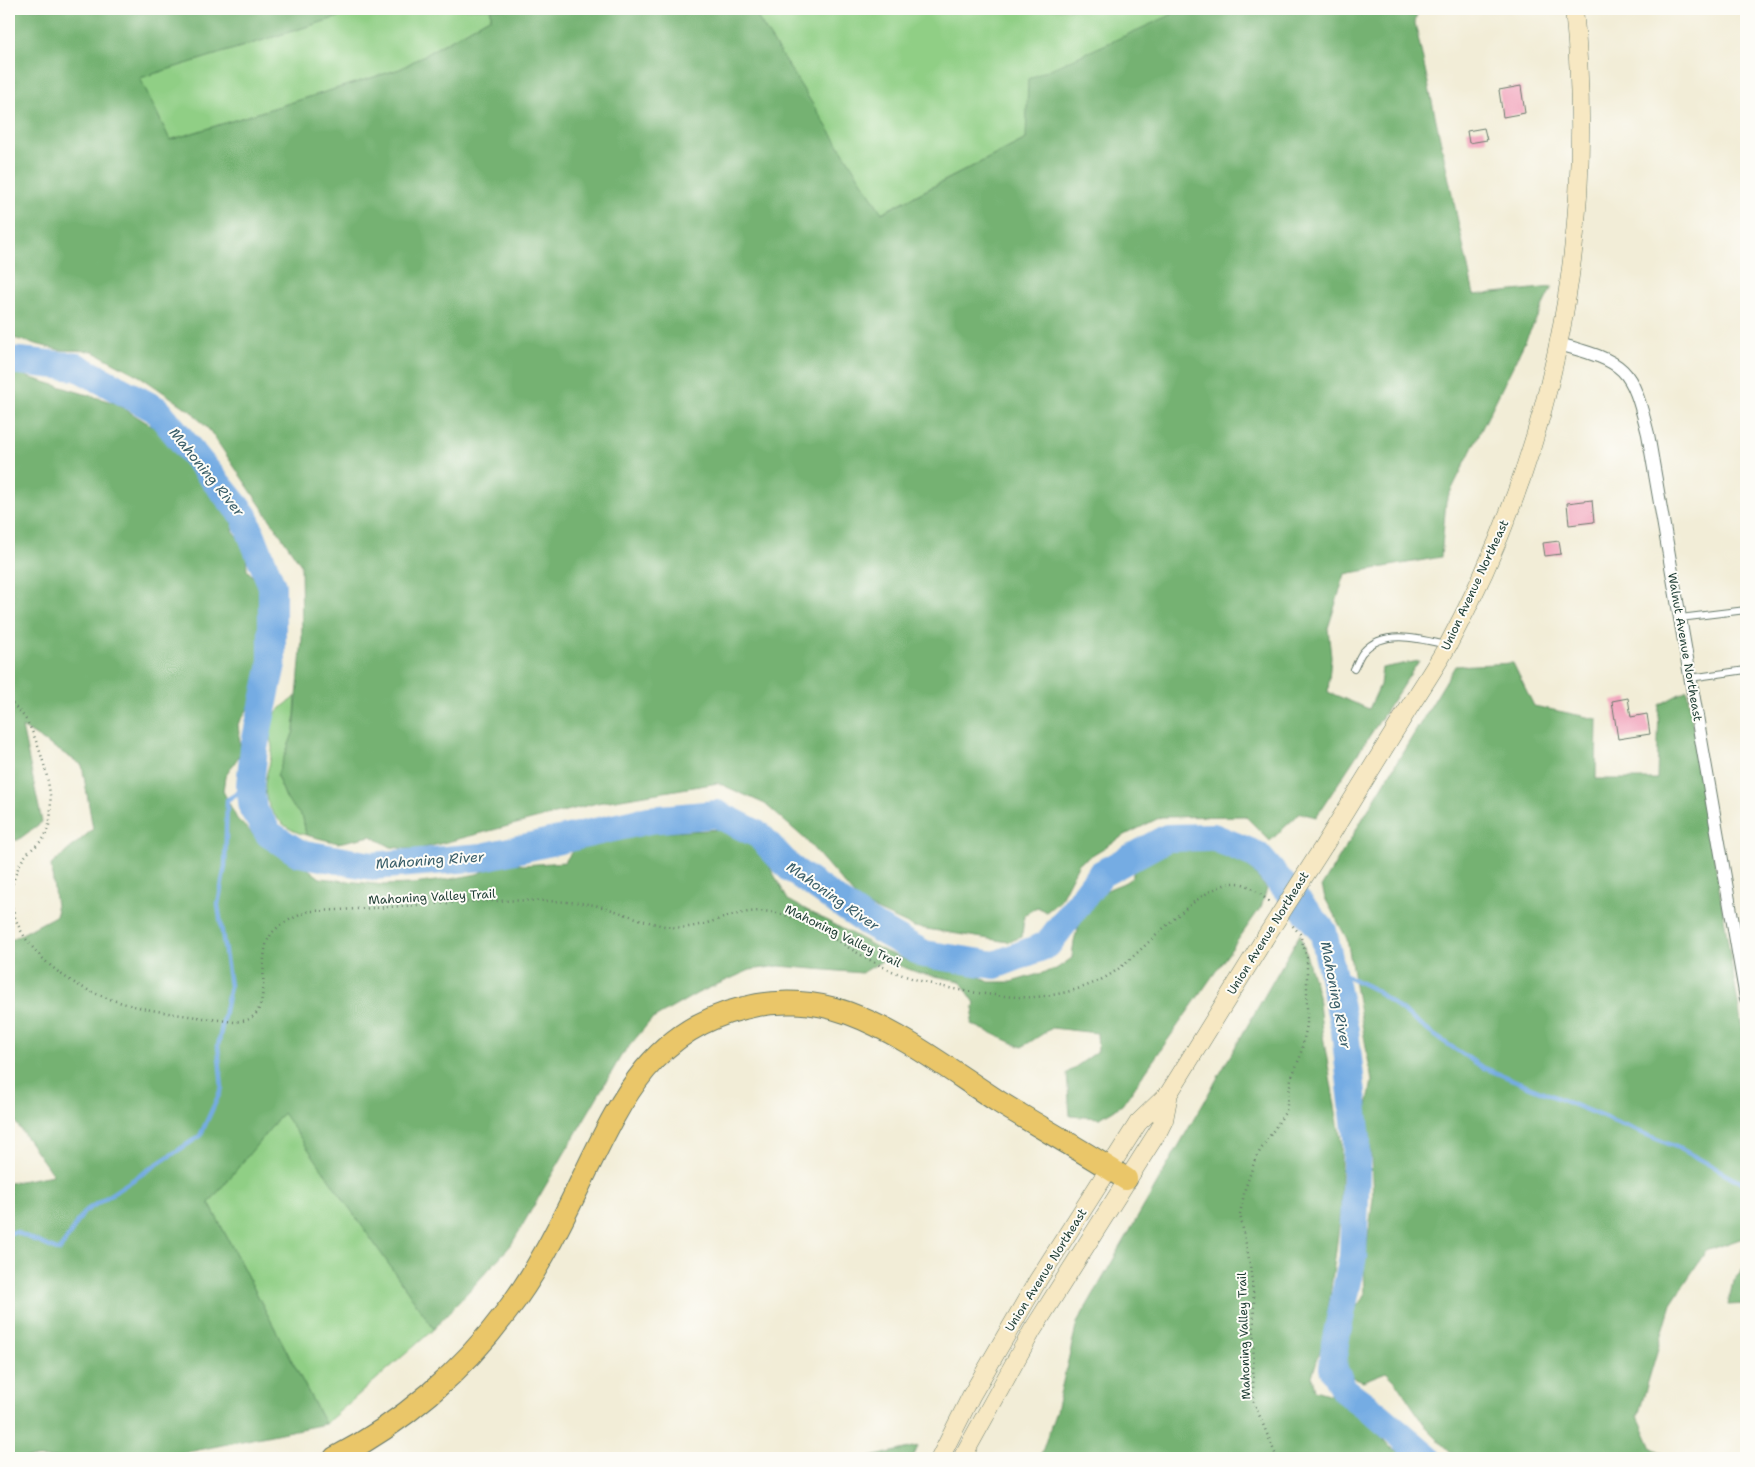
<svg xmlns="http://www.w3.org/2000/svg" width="1755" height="1467" viewBox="0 0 1755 1467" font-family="'Shantell Sans',sans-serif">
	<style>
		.green { fill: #90cf85; stroke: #58865c }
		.forest { fill: #74b272; stroke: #4a7853 }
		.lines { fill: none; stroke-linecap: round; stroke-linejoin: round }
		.stream { stroke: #74ace3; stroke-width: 4.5 }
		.river { stroke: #74ace3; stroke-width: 28 }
		.building { fill: #f2a8bf }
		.lane-casing { stroke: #697b6d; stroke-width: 8 }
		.street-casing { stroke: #697b6d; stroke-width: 14 }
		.secondary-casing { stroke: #697b6d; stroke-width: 19 }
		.highway-casing { stroke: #697b6d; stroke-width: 24 }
		.path { stroke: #697b6d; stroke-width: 2.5; stroke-dasharray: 1 4; stroke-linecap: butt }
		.lane { stroke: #fff; stroke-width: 6 }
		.street { stroke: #fff; stroke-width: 12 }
		.secondary { stroke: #f7e8c3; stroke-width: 18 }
		.highway { stroke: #eac669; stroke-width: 22 }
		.secondary-bridge-casing { stroke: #697b6d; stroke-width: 19; stroke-linecap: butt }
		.secondary-bridge { stroke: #f7e8c3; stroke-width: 18 }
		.labels { text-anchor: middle; stroke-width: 4; stroke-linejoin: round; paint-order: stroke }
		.street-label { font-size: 12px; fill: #1f3d34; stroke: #fdfcf7 }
		.water-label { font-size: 14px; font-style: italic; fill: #395e69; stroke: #fdfcf7 }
	</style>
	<rect width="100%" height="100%" fill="#fdfcf7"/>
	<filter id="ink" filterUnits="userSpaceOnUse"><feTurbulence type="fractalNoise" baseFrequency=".02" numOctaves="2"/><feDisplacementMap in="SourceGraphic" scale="10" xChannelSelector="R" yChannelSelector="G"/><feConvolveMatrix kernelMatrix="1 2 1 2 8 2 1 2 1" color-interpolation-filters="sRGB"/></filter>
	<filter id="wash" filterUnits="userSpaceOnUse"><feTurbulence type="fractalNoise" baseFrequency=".0096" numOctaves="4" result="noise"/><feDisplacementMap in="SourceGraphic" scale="20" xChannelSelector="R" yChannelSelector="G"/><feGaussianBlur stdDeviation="1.12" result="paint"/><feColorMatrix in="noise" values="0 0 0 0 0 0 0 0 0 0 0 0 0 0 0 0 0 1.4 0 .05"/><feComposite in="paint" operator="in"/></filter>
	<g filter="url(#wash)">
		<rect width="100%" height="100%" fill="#f2edd7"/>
		<path class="green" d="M356,9H491V17L400,69L170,140L140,78L357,11Z
			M752,9H1175L1171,15L1026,139L881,213Z
			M296,696L294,731L277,776L287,800L303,818L306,835C284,830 267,813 265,789C264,777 271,763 272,751C273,744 268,735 269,728C272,713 285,705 296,696Z
			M283,1112L434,1329L325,1424L209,1203Z"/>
		<path class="forest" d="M9,9H356L358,11L140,78L170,140L400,69L491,17V9H752L882,213L1026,139L1028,79L1171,15L1175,9H1418L1415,23L1474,295L1552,287L1446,501L1441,557L1345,574L1328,628L1331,657L1328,692L1369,709L1380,685L1382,668L1419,661L1316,817L1300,813L1270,841L1245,816L1161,817L1125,835L1079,863L1059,902L1046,912L1037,907L1024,915L1022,937L1008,942L914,927L861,903L805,839L765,804L718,783L597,803L416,850L391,847L371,836L338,843L306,835L303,818L287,800L277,776L294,731L302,639L301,565L210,431L192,412L141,377L92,351L59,350L9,337Z
			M9,367L28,377L115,403L167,435L230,513L234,533L246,546L247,570L263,587L268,604L256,696L238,724L241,753L225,777L223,791L237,819L259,840L279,853L302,864L320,878L383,885L413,884L451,879L477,874L508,861L523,865L565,862L580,839L618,830L647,828L670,832L726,829L760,849L788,900L886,952L924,967L968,970L989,982H1011L1056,969L1072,958C1074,930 1082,912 1104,892C1112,886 1124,885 1131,878C1134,874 1134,867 1137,864C1153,845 1201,838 1223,847C1241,854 1255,874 1267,889L1261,907L1122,1105L1100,1118L1070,1116L1067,1073L1098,1051L1097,1033L1052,1028L1022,1047L971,1024L975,1003L960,981L919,973L884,960L862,973L779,966L750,970L698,993L651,1020L621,1056L511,1245L434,1329L283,1113L209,1203L325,1424L159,1458H9V1183L53,1175L11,1116L9,1109V941L57,915L51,865L93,829L82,765L22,727L42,822L18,840H9Z
			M1513,663L1534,706L1597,719L1596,779H1657L1659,705L1687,690L1746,1053V1237L1706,1251L1671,1304L1638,1416L1652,1448L1673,1458H1457L1428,1430L1396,1382L1386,1372L1363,1381L1346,1374L1342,1358L1349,1317L1365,1295L1364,1268L1373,1199L1370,1136L1366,1111L1372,1081L1347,939L1325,898L1322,886L1455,666Z
			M1300,934L1318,995L1322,1030L1341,1141V1211L1325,1335L1312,1376L1315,1390L1341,1398L1366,1419L1390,1447L1414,1458H1040L1056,1411L1077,1323Z
			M1746,1266V1304L1728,1305L1733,1281Z
			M918,1446L913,1458H867Z"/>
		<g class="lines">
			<path class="stream" d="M1331,968L1375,990L1431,1033L1482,1067L1681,1149L1746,1185
				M9,1233L16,1232L59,1251L84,1212L200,1136L222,1088L218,1046L230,986L218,905L225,866L227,800L250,785"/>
			<path class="river" d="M9,360L77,367L157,410L244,516L272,586V664L254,748L250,785L253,809L269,834L299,853L372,866L483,857L649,820L717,814L759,835L790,868L867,922L924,954L995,965L1047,945L1101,874L1167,838L1213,837L1257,855L1323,931L1345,1031L1357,1139L1353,1257L1335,1343L1333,1368L1344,1390L1375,1413L1428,1458"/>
		</g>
		<g id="blocks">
			<path class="building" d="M1521,86L1525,113L1503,117L1499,90Z
				M1484,128L1487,140L1469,143L1467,131Z
				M1592,500L1594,522L1569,525L1567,503Z
				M1559,541L1561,554L1545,556L1543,543Z
				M1628,698L1631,717L1647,714L1650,734L1618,739L1612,701Z"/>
		</g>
	</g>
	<g filter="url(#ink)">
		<use href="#blocks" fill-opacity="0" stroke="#697b6d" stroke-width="1"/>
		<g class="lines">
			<defs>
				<path id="lane" d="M1680,618L1746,610
					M1354,669C1357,664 1359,656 1363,652C1383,628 1421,639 1446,645
					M1690,678L1746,670"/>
				<path id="street" d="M1559,344C1627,363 1631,366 1648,434L1746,998"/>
				<path id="secondary" d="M1325,844C1353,798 1382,752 1410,706C1423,686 1436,666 1448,645C1555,446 1597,233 1574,9
					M940,1458L971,1396L1038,1280L1138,1123L1169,1093L1263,941
					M962,1458L1032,1331L1159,1130L1164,1120L1169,1093"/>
				<path id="highway" d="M335,1458C402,1423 462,1372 507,1311C535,1275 556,1233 576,1192C616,1111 646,1031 744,1008C778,999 815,1001 848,1013C902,1033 951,1071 999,1102C1041,1128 1085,1152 1126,1179"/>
			</defs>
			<use href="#lane" class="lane-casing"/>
			<use href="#street" class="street-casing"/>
			<use href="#secondary" class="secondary-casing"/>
			<use href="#highway" class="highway-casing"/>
			<path class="path" d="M9,700C15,707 24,715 28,723C42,750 62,812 43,839C38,845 31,849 26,855C19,863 15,875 12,886C8,904 16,924 26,939C77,1008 156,1011 234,1022C238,1021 245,1021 249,1019C273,1008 256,957 270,936C278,923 296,917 309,911C399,909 491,895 581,903C612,906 641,923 671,927C706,932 736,904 777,913C813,921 857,956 892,971C932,987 974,994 1017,997C1046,999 1086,990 1111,974C1145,952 1196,886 1234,883C1247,882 1260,893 1269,902
				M1277,1458L1253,1400L1254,1300L1250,1264L1240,1214L1245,1189L1256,1157L1286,1111L1291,1079L1300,1057L1307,1025V958L1300,934L1292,925"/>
			<use href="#lane" class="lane"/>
			<use href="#street" class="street"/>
			<use href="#secondary" class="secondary"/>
			<use href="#highway" class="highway"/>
			<defs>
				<path id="secondary-bridge" d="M1263,941L1325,844"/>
			</defs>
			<use href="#secondary-bridge" class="secondary-bridge-casing"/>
			<use href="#secondary-bridge" class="secondary-bridge"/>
		</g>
	</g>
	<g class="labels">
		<g class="street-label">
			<text transform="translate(1475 585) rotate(-65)" y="4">Union Avenue Northeast</text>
			<text transform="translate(1685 647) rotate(80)" y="4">Walnut Avenue Northeast</text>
			<text transform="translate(432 897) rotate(-3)" y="4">Mahoning Valley Trail</text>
			<text transform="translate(1268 933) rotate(-58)" y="4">Union Avenue Northeast</text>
			<text transform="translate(843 936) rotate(26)" y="4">Mahoning Valley Trail</text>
			<text transform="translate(1046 1270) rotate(-58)" y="4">Union Avenue Northeast</text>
			<text transform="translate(1244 1336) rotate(-92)" y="4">Mahoning Valley Trail</text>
		</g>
		<g class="water-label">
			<text transform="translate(207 472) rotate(51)" y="5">Mahoning River</text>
			<text transform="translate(430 860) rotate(-4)" y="5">Mahoning River</text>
			<text transform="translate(833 896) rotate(35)" y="5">Mahoning River</text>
			<text transform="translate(1336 995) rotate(79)" y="5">Mahoning River</text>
		</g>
	</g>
	<rect width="1755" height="1467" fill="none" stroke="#fdfcf7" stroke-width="30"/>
</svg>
